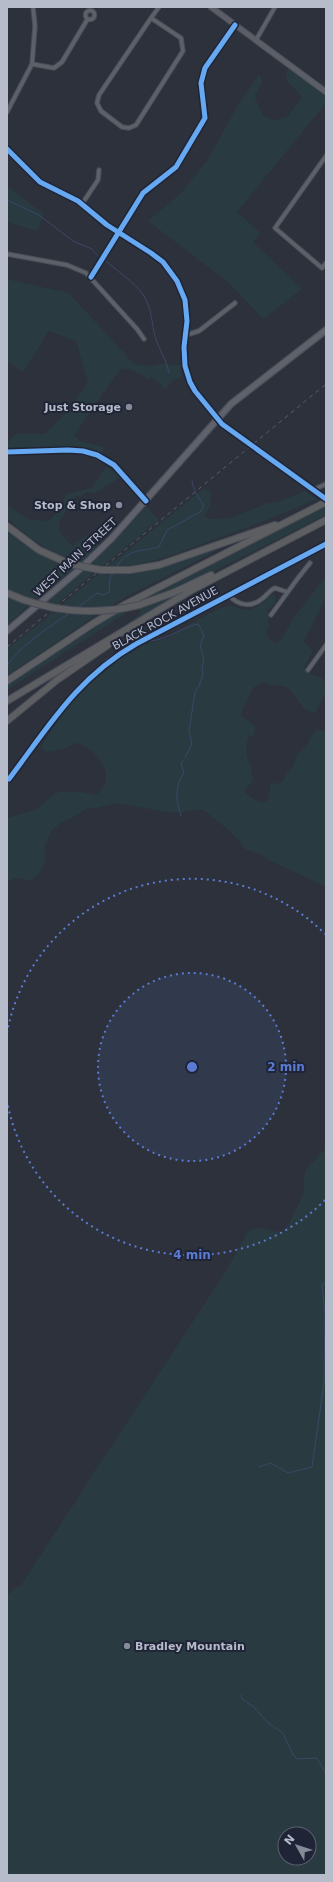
<svg xmlns="http://www.w3.org/2000/svg" width="333" height="1882" viewBox="0 0 333 1882" font-family="'DejaVu Sans',sans-serif">
	<style>
		.green { fill: #293a41; fill-rule: evenodd }
		.lines { fill: none; stroke-linecap: round; stroke-linejoin: round }
		.stream { stroke: #3b4766; stroke-width: 1 }
		.minor-casing { stroke: #4a4d55; stroke-width: 5.5 }
		.tertiary-casing { stroke: #4a4d55; stroke-width: 6 }
		.secondary-casing { stroke: #4a4d55; stroke-width: 7 }
		.primary-casing { stroke: #4a4e58; stroke-width: 8 }
		.motorway-casing { stroke: #494d57; stroke-width: 8 }
		.minor { stroke: #5c6069; stroke-width: 3.5 }
		.tertiary { stroke: #5c6069; stroke-width: 4.5 }
		.secondary { stroke: #5b5e67; stroke-width: 5 }
		.primary { stroke: #5f626a; stroke-width: 5.5 }
		.motorway { stroke: #5c5e62; stroke-width: 6 }
		.rail { stroke: #5b5e66; stroke-width: 1; stroke-dasharray: 4 4; stroke-linecap: butt }
		.motorway-bridge-casing { stroke: #494d57; stroke-width: 8; stroke-linecap: butt }
		.motorway-bridge { stroke: #5c5e62; stroke-width: 6 }
		.cycleway-casing { stroke: #1f2537; stroke-width: 8 }
		.cycleway { stroke: #66a8f1; stroke-width: 5 }
		.ring { fill: none; stroke: #5b7ad3; stroke-width: 2; stroke-dasharray: 2 4 }
		.poi-dot { fill: #868b99; stroke: #1f2537; stroke-width: 1.5 }
		.labels { text-anchor: middle; stroke-width: 4; stroke-linejoin: round; paint-order: stroke }
		.poi-label { font-size: 11px; font-weight: bold; fill: #b7bccb; stroke: #1f2537; text-anchor: end }
		.street-label { font-size: 11px; fill: #b7bccb; stroke: #1f2537 }
		.centre { fill: #5b7ad3; stroke: #1f2537; stroke-width: 2 }
		.ring-label { font-size: 12px; text-anchor: middle; font-weight: bold; fill: #5b7ad3; stroke: #1f2537; stroke-width: 4; stroke-linejoin: round; paint-order: stroke }
	</style>
	<rect width="100%" height="100%" fill="#2c313b"/>
	<path class="green" d="M288,66L326,97V103L237,212L261,233L253,242L302,289L263,319L229,283L148,221L180,194L207,161L239,103L260,73L262,82L255,97L263,116L274,120L287,117L302,97L286,80Z
		M7,186L44,214L37,231L7,222Z
		M7,279L69,293L134,364L153,366L160,364L180,365L181,377L172,381L166,388L160,387L162,385L151,377L149,380C140,374 131,367 120,369L74,436L83,442L104,447L102,454L71,447L8,448L9,441L15,434H45L66,413L88,382L76,341L49,331L23,372L7,361Z
		M106,466L121,477L95,493L86,492L81,497L76,496L60,521L59,531L72,546L86,535L99,545L81,563C52,555 28,538 7,518V505L28,519L48,521L60,509L66,494L92,488Z
		M203,489L211,491L210,507L204,516L210,519L231,518L268,503L278,502L305,491L317,499C278,516 239,531 199,545C169,556 140,568 107,567Z
		M146,506L159,520L102,567L90,565L130,525Z
		M325,507L326,515L188,584L138,603L139,601L158,590Z
		M7,531C29,546 49,559 75,567L34,601L7,590Z
		M221,547L220,549L129,595L107,608L60,606L101,572L135,571Z
		M85,570L95,572L55,606L45,603Z
		M326,576V597L304,641L313,651L304,667L311,674L322,678L326,684V694L316,711L314,713C300,709 298,697 288,688C284,685 271,686 263,682L253,688L241,713V716L248,720L255,727L254,735L249,737C241,755 253,763 253,781L244,791C247,795 256,801 261,803C273,801 268,792 271,784L279,783L284,780L285,775L293,767L296,756L308,744L311,736L317,730L326,731V887L269,860L260,854L245,849L231,832L202,809L172,813L117,803L95,808H88L72,818L62,822L51,831L45,846V864L38,875L29,881L19,878L7,881V818L37,809L54,794L60,792H82L96,795C120,778 96,747 75,743L64,749L46,752L42,749L43,743L69,705L88,685L121,658L144,645L168,638L184,627L218,609L232,605C235,606 238,608 241,609C255,612 264,601 273,594L276,597L275,603L268,610L269,626L266,633L270,640L277,643L283,637L292,620Z
		M7,596L29,605L7,625Z
		M170,598H172L108,637L140,614L139,607Z
		M55,611L97,614L7,676V649Z
		M127,611L125,614L7,690V684L117,613Z
		M326,1148V1875H7V1596L13,1589L21,1585L83,1490L95,1470L107,1453L226,1271L247,1233C257,1222 271,1233 284,1232L304,1193V1176L306,1169ZM285,1834H309V1858H285Z"/>
	<g class="lines">
		<path class="stream" d="M7,200L39,215L73,241L92,249L98,256
			M106,261C119,273 141,286 147,302C153,315 152,330 157,342C161,353 167,361 169,373
			M116,568C127,548 141,552 159,547L167,530L200,512L204,506C199,498 193,490 192,481
			M77,608L97,593L103,595L109,592L110,578L114,572
			M151,641C168,639 181,628 198,624L204,635L200,645L204,660L202,666L203,674L199,686L195,692L189,731L192,744L185,758
			M7,665L21,649L42,632L71,612
			M181,816C176,798 174,789 184,773L181,764L183,761
			M259,1467L271,1463L288,1473L312,1467L324,1383L325,1313L322,1285L326,1283
			M241,1695L242,1699L255,1708L267,1722L283,1733L293,1755L297,1759L317,1758L326,1774"/>
		<defs>
			<path id="minor" d="M85.5 15a4.5 4.5 0 1 1 9 0a4.5 4.5 0 1 1-9 0Z
				M151,18L181,38L183,51L136,125L129,128L122,127L101,111L97,103L99,95Z
				M151,18L159,7
				M256,40L275,7
				M32,64L54,68L62,62L87,20
				M7,112L32,64L35,26L33,7
				M7,149L40,182L78,201L107,225L151,253L163,262L177,281L185,300L187,321L184,347L185,366L190,382L195,391L222,424L326,499
				M326,156L275,228L322,268L326,263
				M82,204L98,180L99,170
				M7,254L67,265L86,273L137,329L144,339
				M91,277L143,193L176,167L205,118L201,83L205,68L235,25
				M186,335L199,331L235,303
				M7,452L68,450L83,451L97,455L114,465L146,501
				M313,490L326,484
				M229,595C238,606 252,608 263,598C267,595 270,590 275,588L287,592
				M271,615L298,578L310,563
				M308,670L326,645"/>
			<path id="tertiary" d="M7,781L75,692L108,661L136,644L326,544"/>
			<path id="secondary" d="M211,7L326,92"/>
			<path id="primary" d="M7,631L80,569L112,538L231,404L326,330"/>
			<path id="motorway" d="M7,526L39,550L70,564
				M130,570L159,565L275,525
				M139,605L175,592L211,575
				M7,681L94,623L126,604L326,502
				M7,701L192,590L326,520
				M7,721L57,680L108,645"/>
		</defs>
		<use href="#minor" class="minor-casing"/>
		<use href="#tertiary" class="tertiary-casing"/>
		<use href="#secondary" class="secondary-casing"/>
		<use href="#primary" class="primary-casing"/>
		<use href="#motorway" class="motorway-casing"/>
		<use href="#minor" class="minor"/>
		<use href="#tertiary" class="tertiary"/>
		<use href="#secondary" class="secondary"/>
		<use href="#primary" class="primary"/>
		<use href="#motorway" class="motorway"/>
		<path class="rail" d="M7,647L326,384"/>
		<defs>
			<path id="motorway-bridge" d="M70,564L101,570H130
				M7,593C48,612 95,616 139,605"/>
		</defs>
		<use href="#motorway-bridge" class="motorway-bridge-casing"/>
		<use href="#motorway-bridge" class="motorway-bridge"/>
		<defs>
			<path id="cycleway" d="M7,149L40,182L78,201L107,225L151,253L163,262L177,281L185,300L187,321L184,347L185,366L190,382L195,391L222,424L326,499
				M91,277L143,193L176,167L205,118L201,83L205,68L235,25
				M7,452L68,450L83,451L97,455L114,465L146,501
				M9,779C49,726 77,678 136,644L326,544"/>
		</defs>
		<use href="#cycleway" class="cycleway-casing"/>
		<use href="#cycleway" class="cycleway"/>
	</g>
	<circle cx="192" cy="1067" r="94" fill="#5b7ad3" fill-opacity=".12"/>
	<g class="ring">
		<circle cx="192" cy="1067" r="94"/>
		<path d="M325 1200A188 188 0 0 1 7 1101M7 1033A188 188 0 0 1 325 934"/>
	</g>
	<g class="poi-dot">
		<circle cx="129" cy="407" r="4"/>
		<circle cx="119" cy="505" r="4"/>
		<circle cx="127" cy="1646" r="4"/>
	</g>
	<g class="labels">
		<g class="poi-label">
			<text x="121" y="411">Just Storage</text>
			<text x="111" y="509">Stop &amp; Shop</text>
			<text x="135" y="1650" text-anchor="start">Bradley Mountain</text>
		</g>
		<g class="street-label">
			<text transform="translate(75 557) rotate(-43)" y="4">WEST MAIN STREET</text>
			<text transform="translate(165 618) rotate(-29)" y="4">BLACK ROCK AVENUE</text>
		</g>
	</g>
	<circle cx="192" cy="1067" r="6" class="centre"/>
	<g class="ring-label">
		<text x="286" y="1071">2 min</text>
		<text x="192" y="1259">4 min</text>
	</g>
	<rect width="333" height="1882" fill="none" stroke="#b7bccb" stroke-width="16"/>
	<g transform="translate(297 1846) rotate(309)"><circle r="19" fill="#1f2537" stroke="#5c6172"/>
	<path d="M0-3L7 15L0 10L-7 15Z" fill="#868b99"/>
	<text y="-6" font-size="11" font-weight="bold" text-anchor="middle" fill="#b7bccb">N</text>
	</g>
</svg>
